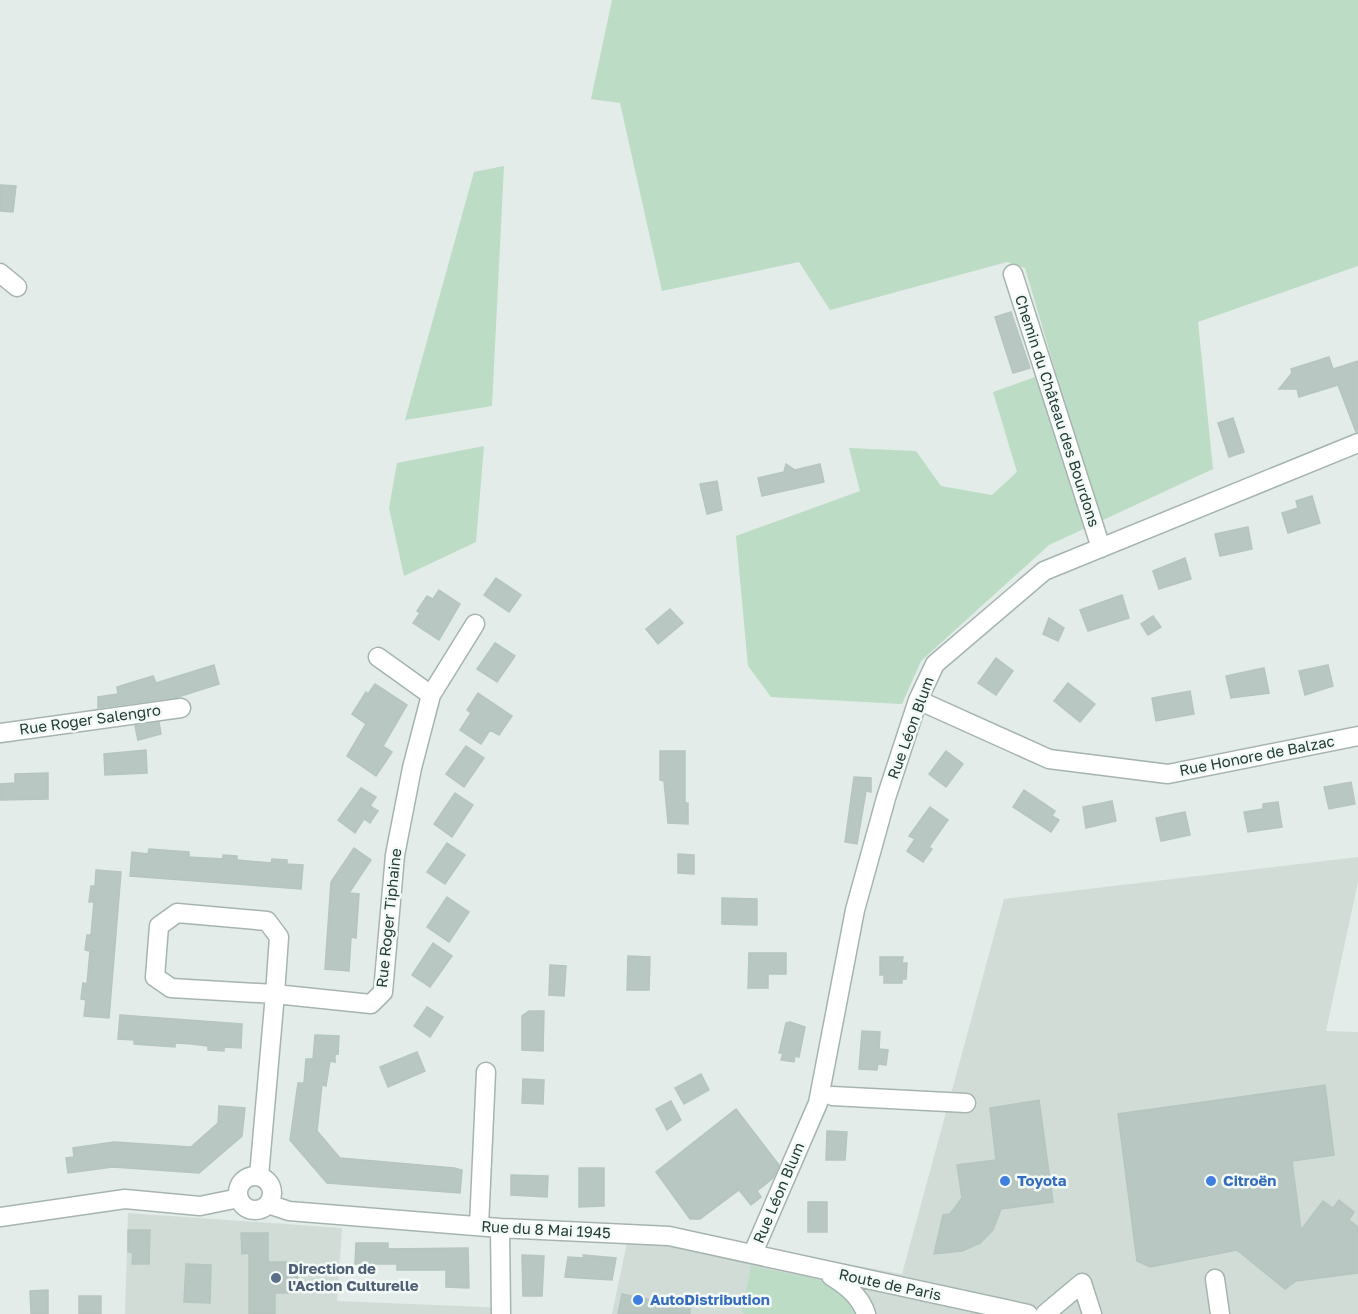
<svg xmlns="http://www.w3.org/2000/svg" width="1358" height="1314" viewBox="0 0 1358 1314" font-family="'Golos Text',sans-serif">
	<style>
		.built { fill: #d1dcd7 }
		.green { fill: #bcdcc6 }
		.building { fill: #b8c7c1; stroke: #b5c5bf; stroke-width: 1.5 }
		.lines { fill: none; stroke-linecap: round; stroke-linejoin: round }
		.minor-casing { stroke: #a6b4af; stroke-width: 21 }
		.minor { stroke: #fff; stroke-width: 18 }
		.shop-dot { fill: #3f7fe0; stroke: #f3f9f6; stroke-width: 2 }
		.service-dot { fill: #5c6f8a; stroke: #f3f9f6; stroke-width: 2 }
		.labels { text-anchor: middle; stroke-width: 5; stroke-linejoin: round; paint-order: stroke }
		.street-label { font-size: 15px; fill: #233d36; stroke: #f3f9f6 }
		.shop-label { font-size: 15px; font-weight: bold; fill: #366cbe; stroke: #f3f9f6; text-anchor: start }
		.service-label { font-size: 15px; font-weight: bold; fill: #4e5e75; stroke: #f3f9f6; text-anchor: start }
	</style>
	<rect width="100%" height="100%" fill="#e3ece8"/>
	<path class="built" d="M1358,857V882L1326,1031L1358,1032V1314H612L631,1224L902,1274L1004,899Z
		M128,1213L342,1228L337,1301L507,1308L508,1314H125Z"/>
	<path class="green" d="M612,0H1358V266L1198,322L1213,469L1049,545L921,661L902,704L771,697L748,666L736,536L860,491L849,448L916,451L941,486L992,495L1017,472L993,392L1055,370L1025,268L1007,262L830,310L799,262L662,291L620,103L591,99Z
		M504,166L492,406L405,420L474,172Z
		M484,446L476,542L404,576L389,508L397,463Z
		M751,1266L816,1279L838,1288L859,1314H744L742,1311Z"/>
	<path class="building" d="M0,185L16,186L13,212L0,211Z
		M1011,312L1030,368L1013,373L995,317Z
		M1329,357L1333,369L1358,361V432H1356L1338,385L1299,397L1297,389H1279L1292,373L1291,369Z
		M1233,418L1244,452L1229,457L1218,423Z
		M786,464L795,470L820,464L824,482L762,496L758,478L784,472Z
		M717,481L722,510L707,514L700,484Z
		M1312,496L1320,523L1288,533L1282,513L1298,508L1296,501Z
		M1248,527L1252,549L1220,556L1215,534Z
		M1185,558L1191,579L1159,589L1153,571Z
		M496,578L521,595L509,612L484,595Z
		M439,590L460,604L439,640L413,623L420,613L417,611L427,596L433,599Z
		M1122,595L1129,618L1088,631L1080,610Z
		M670,609L683,623L658,644L646,629Z
		M1153,616L1161,627L1148,635L1141,624Z
		M1049,618L1064,628L1058,641L1043,634Z
		M495,643L515,656L497,682L477,669Z
		M996,658L1013,671L996,695L978,683Z
		M214,665L219,684L178,697L98,708V697L118,694L117,687L153,676L156,683Z
		M1328,665L1333,686L1305,695L1299,671Z
		M1264,668L1269,693L1231,698L1226,676Z
		M1068,683L1095,704L1080,722L1054,701Z
		M375,684L407,705L383,746L392,752L376,776L347,756L366,724L352,714L366,692L368,694Z
		M1190,691L1194,714L1156,721L1152,698Z
		M478,693L512,716L499,735L490,730L481,744L460,730L471,713L467,710Z
		M159,722L161,734L138,740L135,726Z
		M466,746L484,758L464,787L446,774Z
		M146,750L147,773L105,775L104,754Z
		M660,751H685V803H688V824L668,823L664,781L660,780Z
		M946,751L963,764L946,787L929,774Z
		M48,773V799L0,800V784L15,783V774Z
		M854,777L871,778V792L866,791L857,844L845,842Z
		M1351,782L1355,804L1329,809L1324,787Z
		M361,788L376,797L370,806L378,811L370,823L364,819L355,833L338,820Z
		M1024,790L1055,811L1052,816L1059,820L1051,832L1013,807Z
		M455,793L473,805L452,837L434,824Z
		M1112,801L1116,821L1086,828L1083,807Z
		M1278,802L1282,827L1248,832L1244,812L1263,809V804Z
		M930,807L948,820L929,847L932,849L923,862L907,851L915,839L909,836Z
		M1185,812L1190,835L1161,841L1156,818Z
		M447,843L465,855L445,884L427,872Z
		M354,848L371,860L349,893L359,894L356,938L351,937L349,971L325,969L331,882Z
		M149,849L189,852V857L205,858L223,859V855L237,856V860L271,863L272,859L287,860V864L303,865L301,889L130,876L132,852L148,854Z
		M678,854L694,855V874L678,873Z
		M96,870L121,872L109,1018L84,1016L86,1000L81,999L83,983L87,984L90,951L85,950L87,935H91L94,902H89L91,886H95Z
		M447,897L469,912L449,942L427,927Z
		M722,898L757,899V925L722,924Z
		M433,943L452,956L430,987L412,975Z
		M749,953H786V974H768V988H748Z
		M628,956L650,957L649,990H627Z
		M880,957H903L902,963H907L906,979H902V983H884V975H880Z
		M550,965L566,966L564,996L549,995Z
		M427,1007L443,1017L430,1037L414,1026Z
		M529,1011H544L543,1051L522,1050V1016Z
		M120,1015L242,1024L241,1048L224,1047V1051L208,1050V1046L192,1044L175,1043V1047L134,1044V1040L118,1039Z
		M790,1022L805,1027L799,1057L795,1056L794,1062L781,1060L783,1053H779L786,1023Z
		M862,1031L880,1032L879,1049L888,1050L886,1065L878,1064L877,1070L859,1069Z
		M315,1035L339,1036L338,1054L335,1053V1062L330,1061L326,1086L322,1085L317,1131L340,1158L454,1168L462,1170L460,1193L327,1183L290,1140L298,1083H304L306,1059H313Z
		M417,1052L425,1071L388,1087L380,1067Z
		M701,1074L709,1090L684,1104L675,1088Z
		M523,1079L544,1080L543,1104L522,1103Z
		M1325,1085L1334,1155L1292,1161L1301,1230L1323,1201L1333,1208L1339,1200L1354,1212L1349,1220L1358,1227V1273L1296,1281L1285,1289L1237,1250L1150,1267L1137,1261L1118,1114Z
		M1039,1100L1053,1202L1001,1209L993,1230L980,1243L962,1251L934,1254L943,1215L950,1214L962,1198L957,1165L996,1160L990,1108Z
		M671,1101L681,1120L667,1130L656,1109Z
		M219,1106L245,1108L242,1136L199,1173L113,1167L68,1173L66,1158L74,1157L73,1148L114,1142L191,1147L218,1123Z
		M736,1109L779,1165L773,1178L757,1191L761,1197L751,1205L739,1190L700,1219H690L656,1172Z
		M827,1131L847,1132L845,1160H826Z
		M579,1168H604V1206L579,1207Z
		M511,1175L548,1176L547,1197L511,1195Z
		M808,1202H827V1232H808Z
		M128,1230H150L149,1264H132L133,1253L128,1252Z
		M241,1233H268V1262H298L297,1293H275V1314H249V1253L242,1254Z
		M356,1243H388V1249L468,1248L469,1288L446,1287V1270H397V1264H355Z
		M522,1255L544,1256L542,1296H523Z
		M583,1255L616,1258L612,1280L565,1277L568,1257L584,1258Z
		M186,1264L211,1265L210,1303L184,1302Z
		M48,1290V1314H31L30,1291Z
		M622,1294L690,1308V1314H618Z
		M79,1296H101V1314H79Z"/>
	<g class="lines">
		<defs>
			<path id="minor" d="M0,273L17,287
				M1013,274L1101,548
				M378,657L431,695
				M918,700L1049,759L1168,774L1358,736
				M0,733L181,708
				M177,913L267,921L279,937L275,994L171,988L155,977L159,926Z
				M832,1096L966,1103
				M259,1176L275,994L371,1004L383,992L395,855L412,768L431,695L475,624
				M238 1193a17 17 0 1 1 34 0a17 17 0 1 1-34 0Z
				M268,1204L289,1211L500,1228L669,1236L1028,1314
				M0,1217L125,1199L200,1206L239,1198
				M479,1226L486,1072
				M500,1228L501,1314
				M753,1253L818,1103L855,910L886,798L918,700L935,664L1044,571L1358,443
				M831,1276C846,1285 861,1297 866,1314
				M1215,1279L1220,1314
				M1045,1314L1082,1283L1092,1314"/>
		</defs>
		<use href="#minor" class="minor-casing"/>
		<use href="#minor" class="minor"/>
	</g>
	<g class="shop-dot">
		<circle cx="1005" cy="1181" r="6"/>
		<circle cx="1211" cy="1181" r="6"/>
		<circle cx="638" cy="1300" r="6"/>
	</g>
	<circle class="service-dot" cx="276" cy="1278" r="6"/>
	<g class="labels">
		<g class="street-label">
			<text transform="translate(1057 411) rotate(72)" y="5">Chemin du Château des Bourdons</text>
			<text transform="translate(90 720) rotate(-8)" y="5">Rue Roger Salengro</text>
			<text transform="translate(911 728) rotate(-70)" y="5">Rue Léon Blum</text>
			<text transform="translate(1257 756) rotate(-11)" y="5">Rue Honore de Balzac</text>
			<text transform="translate(389 918) rotate(-84)" y="5">Rue Roger Tiphaine</text>
			<text transform="translate(779 1193) rotate(-67)" y="5">Rue Léon Blum</text>
			<text transform="translate(546 1230) rotate(3)" y="5">Rue du 8 Mai 1945</text>
			<text transform="translate(890 1285) rotate(12)" y="5">Route de Paris</text>
		</g>
		<g class="shop-label">
			<text x="1017" y="1186">Toyota</text>
			<text x="1223" y="1186">Citroën</text>
			<text x="650" y="1305">AutoDistribution</text>
		</g>
		<g class="service-label">
			<text x="288" y="1274">Direction de<tspan x="288" dy="17">l'Action Culturelle</tspan></text>
		</g>
	</g>
</svg>
